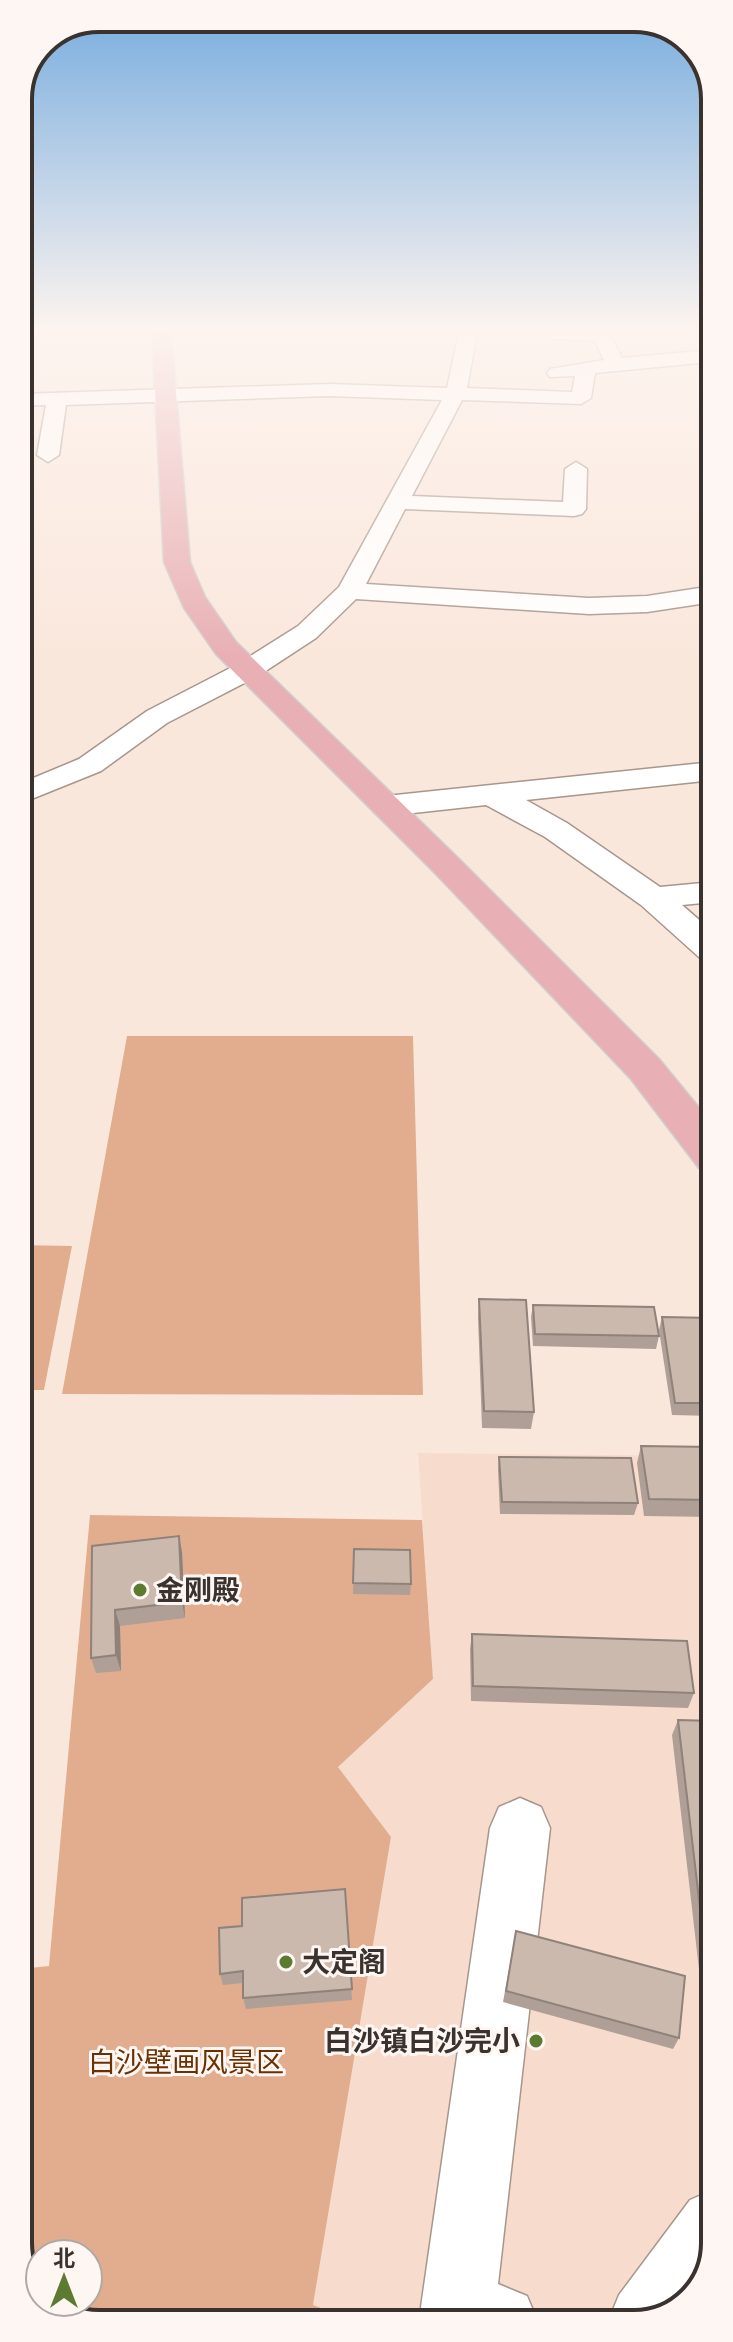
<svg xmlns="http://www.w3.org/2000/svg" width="733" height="2342" viewBox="0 0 733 2342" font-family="Overpass,'Noto Sans SC',sans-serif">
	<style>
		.built { fill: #f7dccd }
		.green { fill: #e2ad8f }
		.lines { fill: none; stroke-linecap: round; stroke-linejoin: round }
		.minor-casing { stroke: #a7968c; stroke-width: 3 }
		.major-casing { stroke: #d0cecd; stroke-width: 3 }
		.minor { fill: #fff; fill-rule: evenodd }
		.major { fill: #e8afb4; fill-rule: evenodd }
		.wall { fill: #af9f96 }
		.shaded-wall { fill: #8e827a }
		.building { fill: #cbb9ae; stroke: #8e827a; stroke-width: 2 }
		.poi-dot { fill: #5c7b31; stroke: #fef6f2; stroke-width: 3 }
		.labels { text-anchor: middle; stroke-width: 6; stroke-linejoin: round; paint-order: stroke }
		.near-poi-label { font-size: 28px; font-weight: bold; fill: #3a322e; stroke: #fef6f2; text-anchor: start }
		.near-park-label { font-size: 28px; fill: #693001; stroke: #fef6f2 }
		.rim { fill: none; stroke: #3a322e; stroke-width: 4 }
	</style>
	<rect width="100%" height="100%" fill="#fae7dc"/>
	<path class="built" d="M418,1453L714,1456L715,2244L677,2307L655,2321L362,2323L313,2305L391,1838L338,1767L433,1679Z"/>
	<path class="green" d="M127,1036H413L423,1395L62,1394Z
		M19,1245L72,1246L44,1390H20Z
		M90,1515L422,1520L433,1679L338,1767L391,1837L313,2305L362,2323L93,2324L45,2302H88V2254H40V2295L21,2264L20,1969L49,1966Z"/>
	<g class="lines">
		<defs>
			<path id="minor" d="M459,333H477L467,388L572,392L575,376L550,377L547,373L550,369L604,360L595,341L551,339L547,333H609L622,358L699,351L708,357L699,363L595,373L591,398L581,404L462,400L412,496L563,502L565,469L576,462L587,469L586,509L582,514L574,516L405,509L366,584L589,598L647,596L713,586V602L647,612L589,614L356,599L316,638L258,676L167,723L101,771L19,804V784L79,759L147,711L238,664L298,626L339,587L442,400L330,396L66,405L59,455L48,462L37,455L46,405L19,406L18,394L330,384L447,388Z
				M713,762V780L526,800L567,823L660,887L713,882V902L682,905L713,932V961L700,958L641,905L545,837L486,805L386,816L375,813L370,806L375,799L386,796Z
				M520,1798L541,1807L550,1828L498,2284L527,2296L538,2322H427L421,2307L490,1828L499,1807Z
				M715,2189V2244L698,2293L655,2321L608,2322L619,2295L690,2200Z"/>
			<path id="major" d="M152,333H171L190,562L205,597L236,642L459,859L659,1059L714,1126V1172L699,1168L631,1079L435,873L216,654L184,608L164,562Z"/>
		</defs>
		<use href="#minor" class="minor-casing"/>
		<use href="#major" class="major-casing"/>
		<use href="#minor" class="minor"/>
		<use href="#major" class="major"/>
	</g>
	<path class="wall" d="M479,1299L534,1412L531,1429L482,1428L478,1317Z
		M533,1305L659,1336L656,1349L533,1346L531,1317Z
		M662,1317L714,1318V1416L672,1415L659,1330Z
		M641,1446L714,1447V1517L644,1516L637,1463Z
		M499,1457L638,1503L634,1515L500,1514L498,1469Z
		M92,1546L182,1552L185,1618L120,1626L121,1671L96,1673L91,1658Z
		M354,1549L411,1584L410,1595L353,1594Z
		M472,1634L694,1693L688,1708L471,1701L470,1649Z
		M678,1720L714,1721L715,2004H703L672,1735Z
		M345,1889L352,2000L246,2009L243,1998V1983L223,1985L220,1974L242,1926Z
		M516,1931L679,2038L673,2049L503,2002Z"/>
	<path class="shaded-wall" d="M179,1536L182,1552L185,1618L182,1602Z
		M115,1610L120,1626L121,1671L116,1655Z"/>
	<path class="building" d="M479,1299L526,1300L534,1412L484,1411Z
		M533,1305L654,1307L659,1336L535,1334Z
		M662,1317L714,1318V1403H675Z
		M641,1446L714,1447V1500L649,1499Z
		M499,1457L631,1458L638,1503L502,1502Z
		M179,1536L182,1602L115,1610L116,1655L91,1658L92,1546Z
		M354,1549L410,1550L411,1584L353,1583Z
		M472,1634L687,1641L694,1693L473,1686Z
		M678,1720L714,1721L715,1993H710Z
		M345,1889L352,1989L243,1998V1971L220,1974L219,1928L242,1926V1898Z
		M516,1931L685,1976L679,2038L506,1991Z"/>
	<linearGradient id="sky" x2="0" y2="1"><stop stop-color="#77acdf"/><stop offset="0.5" stop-color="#fdf4ef"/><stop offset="1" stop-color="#fdf4ef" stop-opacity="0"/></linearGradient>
	<rect width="733" height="660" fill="url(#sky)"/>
	<g class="poi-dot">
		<circle cx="140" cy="1590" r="8"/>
		<circle cx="286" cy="1962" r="8"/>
		<circle cx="536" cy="2041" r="8"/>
	</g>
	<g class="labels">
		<g class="near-poi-label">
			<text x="156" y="1600">金刚殿</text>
			<text x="302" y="1972">大定阁</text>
			<text x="520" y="2051" text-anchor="end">白沙镇白沙完小</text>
		</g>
		<g class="near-park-label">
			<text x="186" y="2072">白沙壁画风景区</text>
		</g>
	</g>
	<path d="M0 0H733V2342H0ZM99 32H634A67 67 0 0 1 701 99V2243A67 67 0 0 1 634 2310H99A67 67 0 0 1 32 2243V99A67 67 0 0 1 99 32Z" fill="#fef6f2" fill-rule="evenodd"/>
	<path class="rim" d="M99 32H634A67 67 0 0 1 701 99V2243A67 67 0 0 1 634 2310H99A67 67 0 0 1 32 2243V99A67 67 0 0 1 99 32Z"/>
	<g transform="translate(64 2278)"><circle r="38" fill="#fef6f2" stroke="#b0a8a4" stroke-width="2"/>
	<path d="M0-6L14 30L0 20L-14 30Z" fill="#5c7b31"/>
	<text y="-12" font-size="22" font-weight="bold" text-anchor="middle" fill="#3a322e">北</text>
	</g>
</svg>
